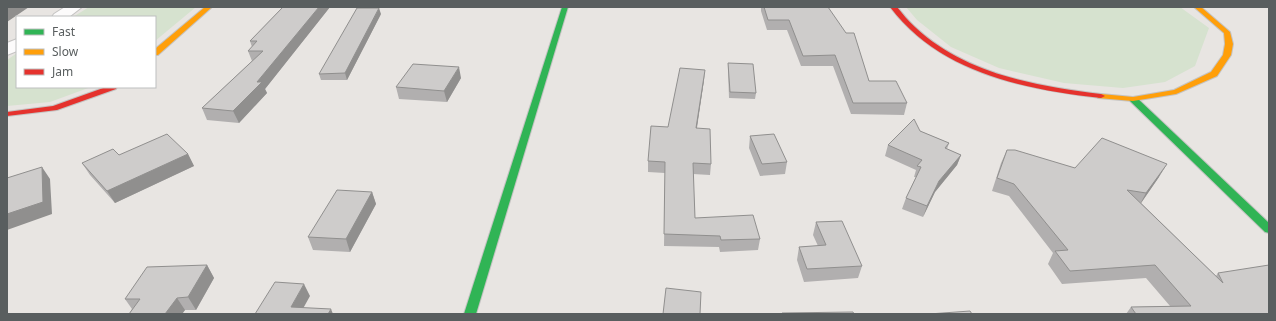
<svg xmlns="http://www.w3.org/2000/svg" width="1276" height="321" viewBox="0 0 1276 321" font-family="'Noto Sans',sans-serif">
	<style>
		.green { fill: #d6e2cf }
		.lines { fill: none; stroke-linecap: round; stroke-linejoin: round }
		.street-casing { stroke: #c4c3c2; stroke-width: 2 }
		.fast-casing { stroke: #c4c3c2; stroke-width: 2 }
		.slow-casing { stroke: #c4c3c2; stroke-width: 2 }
		.jam-casing { stroke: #c4c3c2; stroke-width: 2 }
		.street { fill: #fcfbfb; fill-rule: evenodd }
		.fast { fill: #30b455; fill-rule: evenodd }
		.slow { fill: #ff9f0a; fill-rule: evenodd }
		.jam { fill: #e5322d; fill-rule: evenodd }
		.wall { fill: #b1afaf }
		.shaded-wall { fill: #908f8e }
		.building { fill: #cecccb; stroke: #908f8e }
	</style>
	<rect width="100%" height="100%" fill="#e8e5e2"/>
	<path class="green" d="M89,7H196L155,41V17H73Z
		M906,7H1180L1209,28L1195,66L1165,82L1123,88L1064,83L999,68L951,47L917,20Z
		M17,53V87H91L50,102L7,106V60Z"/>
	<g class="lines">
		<defs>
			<path id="street" d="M65,7H82L69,17H52L54,14Z
				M17,39V51L7,55V43Z"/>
			<path id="fast" d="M562,7H568L476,314H464Z
				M1130,97H1136L1269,223V233L1265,232L1130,101L1129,99Z"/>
			<path id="slow" d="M205,7H212L158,55H155V49Z
				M1194,7H1201L1230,32L1233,44L1231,55L1217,76L1176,94L1133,101L1098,98L1097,96L1101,94L1133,97L1174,90L1211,72L1223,55L1225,44L1224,33Z"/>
			<path id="jam" d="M890,7H897C903,14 908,21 915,27C965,74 1036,86 1101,94L1105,96L1101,98C1023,89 940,73 890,7Z
				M106,87H117L116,89L57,110L7,116V112L53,106Z"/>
		</defs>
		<use href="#street" class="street-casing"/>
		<use href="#fast" class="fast-casing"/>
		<use href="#slow" class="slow-casing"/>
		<use href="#jam" class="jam-casing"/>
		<use href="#street" class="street"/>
		<use href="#fast" class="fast"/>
		<use href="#slow" class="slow"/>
		<use href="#jam" class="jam"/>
	</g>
	<path class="wall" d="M283,7H330L265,89L267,93L239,123L207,120L202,108L252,61L248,51L252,47L250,41Z
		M761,7H828L869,81L907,103L904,115L851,114L833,66H801L787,30H767L761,11Z
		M381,14L347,80H321L319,74Z
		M728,63L756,93L755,99L729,98L728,69Z
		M461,78L447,102L399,99L396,87Z
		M704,80L697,128L711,164L710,175L693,174L695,218L760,239L758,250L720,252L719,247L664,246L665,173L648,172V161L668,127Z
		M920,131L949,143L947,149L961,155L957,165L935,192L923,217L902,209L906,198L916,177H914L916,170L885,156L888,145Z
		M750,136L787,162L785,174L760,176L749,148Z
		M1007,150L1075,168L1159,177L1141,203L1216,276L1218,273L1269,314H1126L1131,307L1170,306L1146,278L1062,284L1048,264L1053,253L1009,196L992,191L1001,163Z
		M188,154L194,166L115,203L90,175L82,163L119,155Z
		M372,192L376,204L350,252L313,250L308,237Z
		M816,222L862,266L858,278L804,282L797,260L799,247L818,246L813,235Z
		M207,265L214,278L196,310H185L182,314H129L132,309L125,299Z"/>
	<path class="shaded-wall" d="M7,7H29L7,22Z
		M319,7H330L265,89L267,93L239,123L233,111Z
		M379,8L381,14L347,80L345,73Z
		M459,67L461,78L447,102L444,91Z
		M705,70L704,80L695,139L696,128Z
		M188,154L194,166L115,203L107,191Z
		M961,155L957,165L935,192L923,217L927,206L939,181Z
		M1167,164L1159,177L1139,206L1146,193Z
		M42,167L50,179L52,214L7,230V214Z
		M372,192L376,204L350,252L346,239Z
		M207,265L214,278L196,310L188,297Z
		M304,284L310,296L300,314L291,307Z
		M177,298L185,310L182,314H165Z
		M331,309L333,314H328Z"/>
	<path class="building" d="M283,7H319L257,82H262L233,111L202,108L263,51H248L257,41H250Z
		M764,7H828L846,33H854L869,81H896L907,103H853L835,55L803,56L789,20H768Z
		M357,8H379L345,73L319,74Z
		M728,63L753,64L756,93L730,92Z
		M413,64L459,67L444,91L396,87Z
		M680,68L705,70L696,128L710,129L711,164L693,163L695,218L753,215L760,239L721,240L720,236L664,234L665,162L648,161L651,126L668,127Z
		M914,119L920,131L949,143L945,148L961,155L939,181L927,206L906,198L921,167L917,166L922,160L888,145Z
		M167,134L188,154L107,191L82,163L113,149L119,155Z
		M774,134L787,162L762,164L750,136Z
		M1102,138L1167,164L1146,193L1127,190L1223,283L1218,273L1269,265V314H1136L1131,307L1191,306L1155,265L1070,271L1055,251L1068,250L1014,184L997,178L1007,150H1015L1075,168Z
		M42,167L43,202L7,214V178Z
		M337,190L372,192L346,239L308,237Z
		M842,221L862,266L807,269L799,247L826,245L816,222Z
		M207,265L188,297L177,298L165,314H129L140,299H125L147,267Z
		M275,282L304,284L291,307L331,309L328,314H255Z
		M666,288L701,292L700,314H663Z
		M970,311L972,314H929Z
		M853,312L854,314H782V313Z"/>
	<rect width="1276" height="321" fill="none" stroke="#595e5f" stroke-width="16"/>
	<rect x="16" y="16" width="140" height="72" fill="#ffffff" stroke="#bdbfbf"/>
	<rect x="24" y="29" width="20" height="6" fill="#30b455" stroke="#bdbfbf"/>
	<text x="52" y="36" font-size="12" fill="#595e5f">Fast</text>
	<rect x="24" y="49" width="20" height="6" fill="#ff9f0a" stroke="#bdbfbf"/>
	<text x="52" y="56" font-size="12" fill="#595e5f">Slow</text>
	<rect x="24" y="69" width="20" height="6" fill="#e5322d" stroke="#bdbfbf"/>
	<text x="52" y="76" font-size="12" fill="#595e5f">Jam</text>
</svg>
